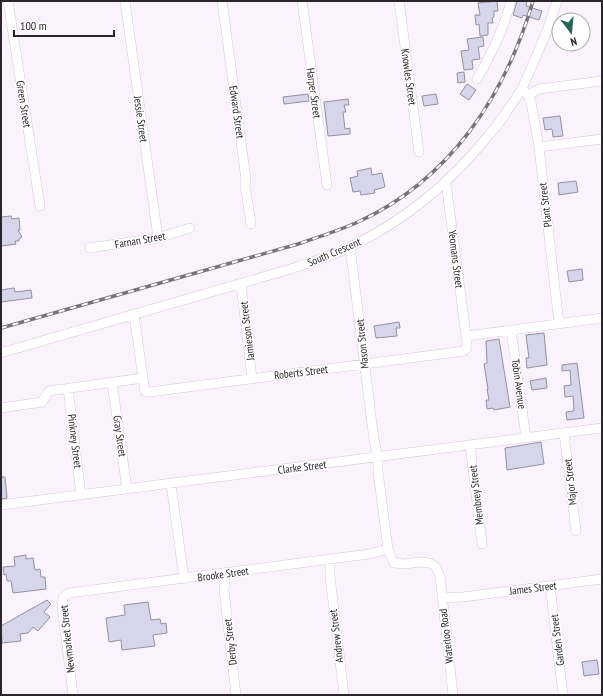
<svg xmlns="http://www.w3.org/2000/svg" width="603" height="696" viewBox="0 0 603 696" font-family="'PT Sans Narrow',sans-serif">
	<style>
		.building { fill: #d6d5e9; stroke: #9291a3 }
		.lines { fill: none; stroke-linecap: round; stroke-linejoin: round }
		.minor-casing { stroke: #d5c8d9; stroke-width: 10 }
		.minor { stroke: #fff; stroke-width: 9 }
		.rail-casing { stroke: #78727a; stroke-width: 3.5 }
		.rail { stroke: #fff; stroke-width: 2; stroke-dasharray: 6; stroke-linecap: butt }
		.labels { text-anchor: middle; stroke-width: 3; stroke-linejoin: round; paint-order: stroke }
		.street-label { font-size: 11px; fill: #29252b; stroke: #fff }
	</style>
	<rect width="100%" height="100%" fill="#faf2fd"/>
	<path class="building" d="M497,1L498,11H494V17L492,18L493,23H488V35L480,36L479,24L476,25L475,15H480L478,3Z
		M517,1H527L526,6L542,11L539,20L523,15L522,18L513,15Z
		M483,37L484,46L478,47L480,59L472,60L473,69L464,70L461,51L469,50L467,39Z
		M464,72L465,82L458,83L457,73Z
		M467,84L476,90L469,100L460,94Z
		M308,94L309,101L284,104L283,97Z
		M436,94L438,104L424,106L422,96Z
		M348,99L349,105H344L346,112H343L345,129L350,128V134L328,136L324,102Z
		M560,116L563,136L553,137L552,129L545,130L543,118Z
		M371,168L372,175L382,173L385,187L374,190L375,193L361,195L360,191L353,192L350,178L358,176L357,171Z
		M576,181L578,192L559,195L558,183Z
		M11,216L12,219L19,218L20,230H18L22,237L19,239V241H15L16,244L1,246V217Z
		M582,269L583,280L569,282L567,271Z
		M14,288L15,292L31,290L32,298L1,302V290Z
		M399,322L400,328H396L397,336L376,338L374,326Z
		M544,333L547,365L527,368L526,358H529L526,335Z
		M499,339L510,407L494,410L493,408L487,409L486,400H489L487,389H488L484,364L487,363L486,341Z
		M577,363L584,418L567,420L566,412L574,411L573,396L565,397L564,386L571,385L570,370L562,371V365Z
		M546,378L547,388L532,390L530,381Z
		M541,442L544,464L507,470L505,448Z
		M1,477H5L7,498L1,499Z
		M26,555V559L33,558L35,570L40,569L41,577H45L46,589L13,593L11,581H7L6,574L4,575L3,567L15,566L14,557Z
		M47,600L51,604L44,612L50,617L38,631L33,627L28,633L20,634L21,641L2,643L1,626Z
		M148,602L151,620L160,619L161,624L166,623L167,633L153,635L155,646L122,650L121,640L109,642L106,618L125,615L124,605Z
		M597,660L599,674L584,676L582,662Z"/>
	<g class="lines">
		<defs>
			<path id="minor" d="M8,1L40,206
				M125,1L158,238
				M222,1L246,179L245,185L251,224
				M302,1L327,185
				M399,1L419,152
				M477,79C491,55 504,29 511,1
				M522,89L526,92L531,102L539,147L559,324
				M528,95L539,89L602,81
				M539,147L602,139
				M350,247L374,440L378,457V472L388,549L394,563L404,564L420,562L430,563L435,566L440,576L453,695
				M89,248L158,238L190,228
				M241,284L252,378
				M134,314L144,386L145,391L150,392L464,351L467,348V343L447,190L445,183
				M511,330L526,438
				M466,336L602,318
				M1,353L287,270C308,263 330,257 350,247C404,221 451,182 488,136C501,122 511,105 522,89L547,31L557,1
				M112,382L127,489
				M68,388L81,495
				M1,408L42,402L49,391L143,378
				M564,433L576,531
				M470,445L482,544
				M171,484L184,579
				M1,505L602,428
				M330,559V576L344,695
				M224,574L225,580L224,590L236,695
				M550,586L563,695
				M442,598L463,597L602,579
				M73,695L62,606L63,598L69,593L369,554L388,549"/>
		</defs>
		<use href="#minor" class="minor-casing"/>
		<use href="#minor" class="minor"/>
		<defs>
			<path id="rail" d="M1,328L298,244C318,237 338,231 358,222C450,180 505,96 533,1"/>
		</defs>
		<use href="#rail" class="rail-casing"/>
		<use href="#rail" class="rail"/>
	</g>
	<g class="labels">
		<g class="street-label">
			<text transform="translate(409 77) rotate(82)" y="4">Knowles Street</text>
			<text transform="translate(314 93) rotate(82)" y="4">Harper Street</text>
			<text transform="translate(24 104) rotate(81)" y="4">Green Street</text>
			<text transform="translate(237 112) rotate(82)" y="4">Edward Street</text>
			<text transform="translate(141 119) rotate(82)" y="4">Jessie Street</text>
			<text transform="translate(545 205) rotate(-97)" y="4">Plant Street</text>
			<text transform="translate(140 240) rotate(-10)" y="4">Farnan Street</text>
			<text transform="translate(334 252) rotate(-23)" y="4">South Crescent</text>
			<text transform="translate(456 259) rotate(83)" y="4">Yeomans Street</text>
			<text transform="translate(247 331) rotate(-97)" y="4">Jamieson Street</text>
			<text transform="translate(362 344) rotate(-96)" y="4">Mason Street</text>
			<text transform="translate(301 372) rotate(-7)" y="4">Roberts Street</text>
			<text transform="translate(519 384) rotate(82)" y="4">Tobin Avenue</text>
			<text transform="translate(120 436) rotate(82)" y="4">Gray Street</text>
			<text transform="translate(75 441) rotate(83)" y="4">Pinkney Street</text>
			<text transform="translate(302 467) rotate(-7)" y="4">Clarke Street</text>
			<text transform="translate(570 482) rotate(-96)" y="4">Major Street</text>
			<text transform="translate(476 495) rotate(-97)" y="4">Membrey Street</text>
			<text transform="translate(223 574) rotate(-8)" y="4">Brooke Street</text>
			<text transform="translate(533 588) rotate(-7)" y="4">James Street</text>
			<text transform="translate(336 636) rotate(-97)" y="4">Andrew Street</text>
			<text transform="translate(446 636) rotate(-97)" y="4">Waterloo Road</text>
			<text transform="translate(67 639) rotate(-96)" y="4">Newmarket Street</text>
			<text transform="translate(557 640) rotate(-97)" y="4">Garden Street</text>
			<text transform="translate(230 642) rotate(-97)" y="4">Derby Street</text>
		</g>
	</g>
	<rect width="603" height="696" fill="none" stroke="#29252b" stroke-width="4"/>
	<g transform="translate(571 32) rotate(164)"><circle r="19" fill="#ffffff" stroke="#a9a8aa"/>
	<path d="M0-3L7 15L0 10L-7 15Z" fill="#256859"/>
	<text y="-6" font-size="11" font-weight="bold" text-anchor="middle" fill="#29252b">N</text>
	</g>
	<path d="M14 30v6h100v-6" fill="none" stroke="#29252b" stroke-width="2"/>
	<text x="20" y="30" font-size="12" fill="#29252b" stroke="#ffffff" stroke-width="3" paint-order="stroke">100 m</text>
</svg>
